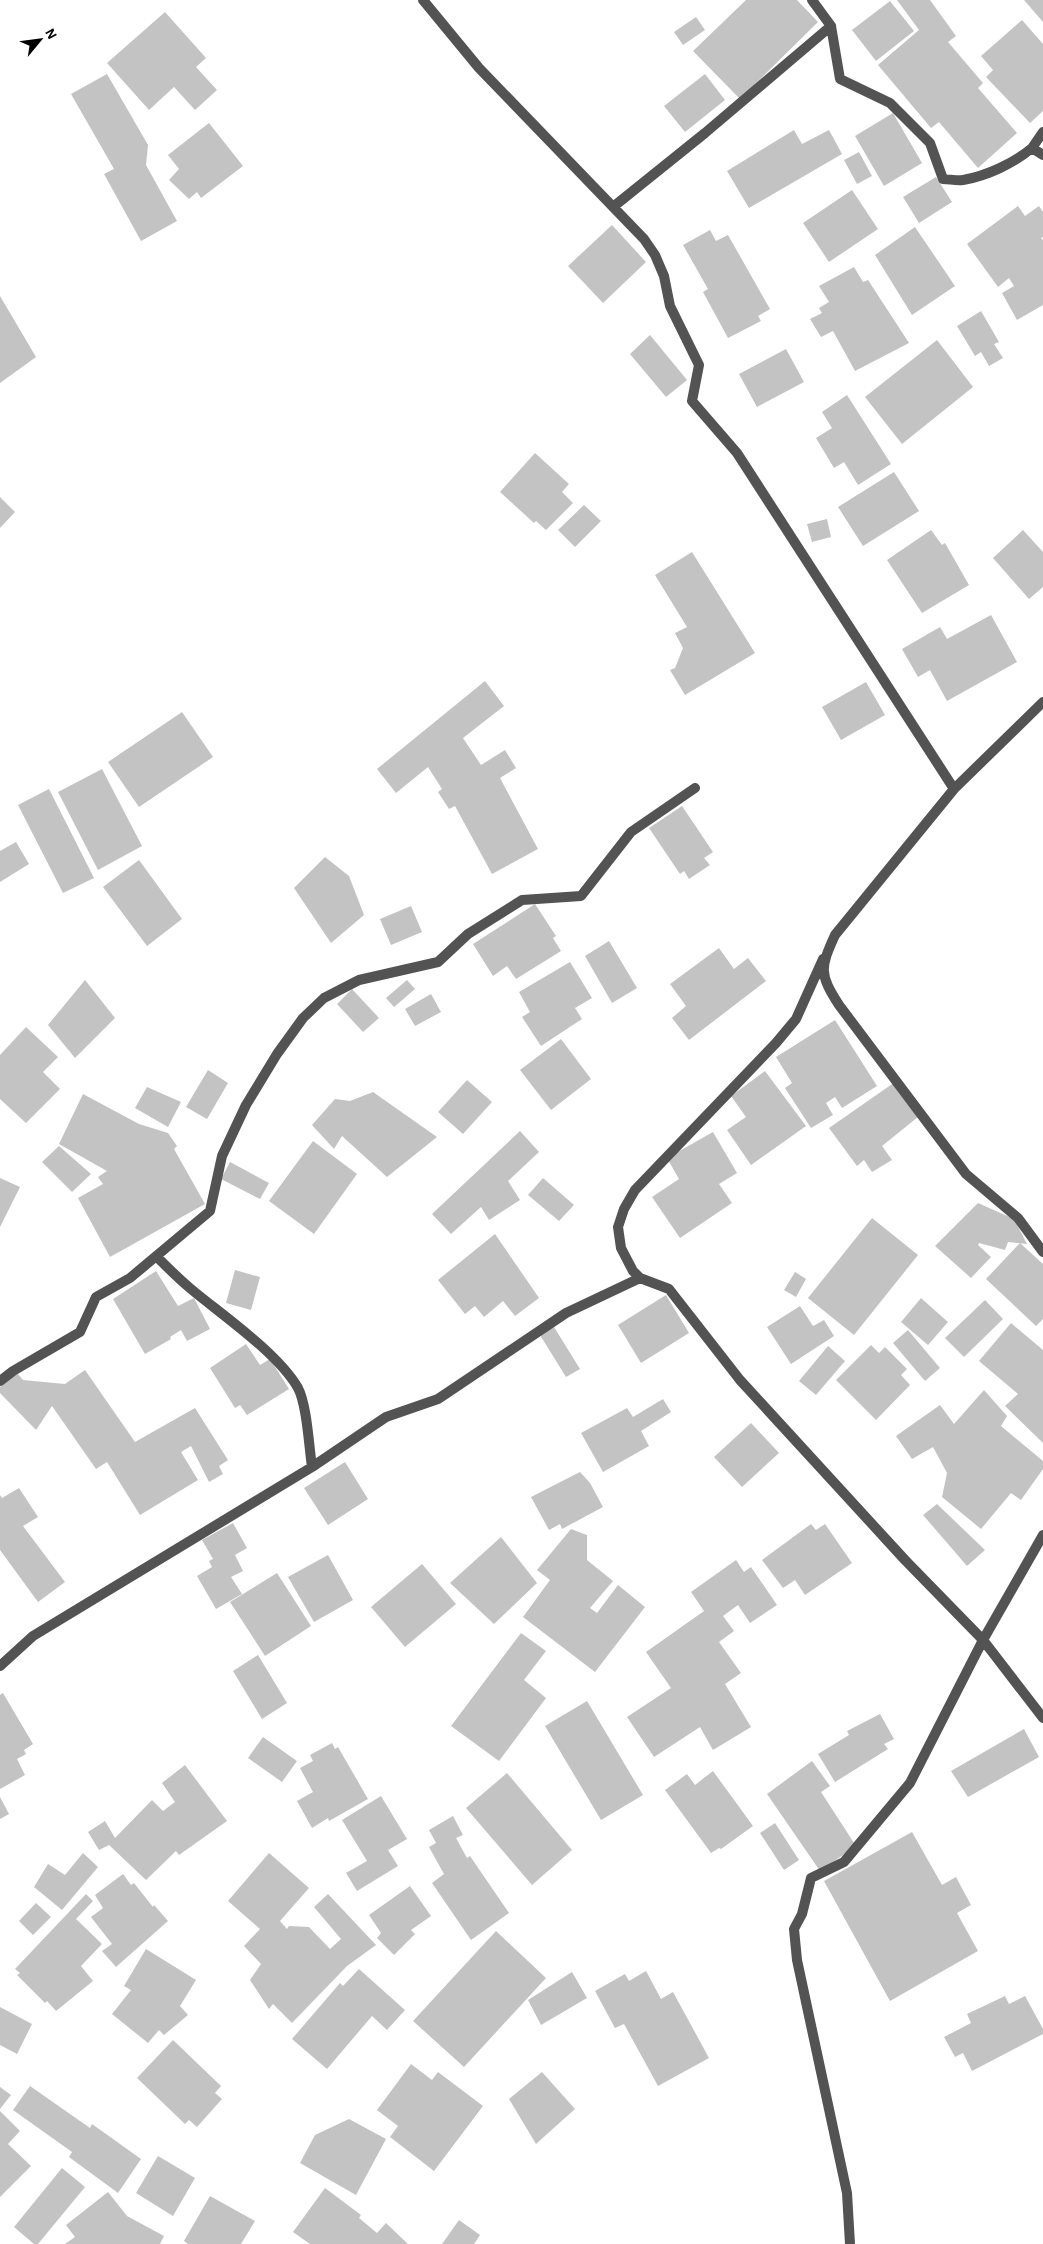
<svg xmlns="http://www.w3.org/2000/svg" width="1043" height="2244" viewBox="0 0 1043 2244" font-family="'Alegreya Sans',sans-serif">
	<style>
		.building { fill: #c3c3c3 }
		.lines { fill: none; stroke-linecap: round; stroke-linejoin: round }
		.street { stroke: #535353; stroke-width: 10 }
	</style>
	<rect width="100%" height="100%" fill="#fff"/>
	<path class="building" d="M746,0H797L818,22L740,99L693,51Z
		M897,0H930L956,36L948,42L983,83L978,88L1017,133L978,168L939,122L931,128L878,65L919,30Z
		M1024,0H1043V22Z
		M890,1L914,31L876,61L852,30Z
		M165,12L206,58L196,67L217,90L195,110L174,87L149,110L107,63Z
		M696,17L705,30L683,45L674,32Z
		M1022,20L1043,44V111L1030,123L986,77L993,70L981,56Z
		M107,74L148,145L146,165L177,221L141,241L104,174L114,169L71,94Z
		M705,74L725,100L685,132L664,106Z
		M893,113L922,163L884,186L855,136Z
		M209,123L243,166L201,198L197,192L189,199L169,180L179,169L168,155Z
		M794,130L802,144L829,130L842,154L749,208L727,171Z
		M859,152L872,176L857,184L844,160Z
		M936,177L952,202L919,223L903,197Z
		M852,190L878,229L829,262L803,223Z
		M1018,206L1025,216L1039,206L1043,212V237L1041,238L1043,240V305L1017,320L1002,293L1014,286L1009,278L998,287L967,244Z
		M612,225L646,262L603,303L568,266Z
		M915,227L955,286L912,315L875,255Z
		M710,230L716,241L728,235L770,309L758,316L761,321L728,338L703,292L708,289L683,245Z
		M854,267L863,282L868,280L909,343L855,371L833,331L821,337L810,319L822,313L819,308L829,302L819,286Z
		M0,296L36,357L0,383Z
		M981,311L999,342L994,344L1003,358L989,366L981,352L975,356L957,326Z
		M650,335L687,380L666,397L630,354Z
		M937,340L973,387L902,444L865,397Z
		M786,349L804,382L757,407L739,374Z
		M847,395L891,464L858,485L844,462L834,468L816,438L832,428L822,412Z
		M535,453L569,484L562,492L573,503L546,530L536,521L534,523L500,492Z
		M894,472L919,511L863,546L838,507Z
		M0,497L15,512L0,528Z
		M584,505L601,521L575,547L558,530Z
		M827,519L831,537L812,542L807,524Z
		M931,530L942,545L945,543L969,585L922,613L887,560Z
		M1023,530L1043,552V587L1029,599L993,558Z
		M692,552L755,653L685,695L670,670L675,668L683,648L675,633L687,627L655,575Z
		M991,615L1017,662L947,701L930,670L918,677L902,649L940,627L947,639Z
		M485,681L504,706L463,738L481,765L505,750L516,768L500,778L538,849L492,874L455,806L449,809L438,792L442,789L428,767L396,793L377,769Z
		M866,682L885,715L841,740L822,707Z
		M182,712L213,757L139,807L108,762Z
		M102,769L142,846L98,870L58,792Z
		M49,789L94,878L63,893L18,805Z
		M682,806L713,852L704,858L710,865L689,879L684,871L680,874L649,828Z
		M16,842L29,864L0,882V851Z
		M325,857L349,876L364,915L331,943L294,888Z
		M139,860L182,919L147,946L103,887Z
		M535,904L556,936L553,938L561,951L516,979L507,966L493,976L473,944Z
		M411,906L422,932L391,945L380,919Z
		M609,941L637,988L612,1003L585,956Z
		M719,948L734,969L748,958L766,981L689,1040L672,1018L686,1006L670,984Z
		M570,962L592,998L575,1008L582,1019L541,1046L522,1017L530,1012L519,992Z
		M85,980L115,1018L75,1058L48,1025Z
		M407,980L415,989L394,1007L386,998Z
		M352,989L379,1018L363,1032L337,1004Z
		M431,994L441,1012L415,1026L405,1009Z
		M835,1020L877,1086L842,1108L835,1097L826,1103L833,1115L811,1128L785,1088L792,1083L776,1057Z
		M26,1027L58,1057L43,1072L60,1089L26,1123L0,1099V1055Z
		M561,1039L591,1079L551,1110L520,1070Z
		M208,1070L228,1083L207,1119L186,1107Z
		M765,1071L806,1126L751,1165L727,1130L746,1117L731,1096Z
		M467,1080L492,1102L463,1134L438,1112Z
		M895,1082L918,1117L882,1146L892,1160L872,1172L864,1160L857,1166L829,1128Z
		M147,1087L181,1102L168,1127L135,1108Z
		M373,1092L437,1137L387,1177L342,1136L334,1149L312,1125L335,1099L350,1101Z
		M83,1094L139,1124L168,1133L177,1146L174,1149L205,1204L110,1257L78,1198L103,1184L98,1177L107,1171L59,1144Z
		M520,1131L539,1152L508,1181L520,1200L489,1220L481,1207L451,1234L432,1214Z
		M713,1132L737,1173L719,1184L732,1203L680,1238L652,1197L679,1179L667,1158Z
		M313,1141L357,1174L314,1234L269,1201Z
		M59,1146L91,1174L72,1192L42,1162Z
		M230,1162L269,1183L260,1199L221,1179Z
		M0,1178L20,1187L0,1227Z
		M543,1178L574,1205L559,1221L528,1195Z
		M978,1203L1014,1219L1027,1244L1008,1242L1005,1250L979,1243L978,1245L991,1257L971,1278L935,1246Z
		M872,1218L918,1255L854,1335L808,1298Z
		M495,1234L539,1298L515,1316L503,1301L484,1317L475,1306L465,1314L438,1280Z
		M1020,1243L1043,1264V1319L1036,1326L986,1279Z
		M235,1270L260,1277L251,1310L226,1303Z
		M156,1271L178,1306L194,1298L210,1329L187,1341L181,1330L170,1337L171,1339L145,1354L113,1299Z
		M795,1272L806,1279L796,1297L784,1290Z
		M666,1295L689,1333L641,1363L618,1325Z
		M921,1298L948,1322L928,1345L901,1322Z
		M985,1300L1003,1319L964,1357L945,1338Z
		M800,1306L813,1326L824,1320L834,1336L791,1364L767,1327Z
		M1011,1323L1043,1350V1443L1005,1406L1018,1394L979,1361Z
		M554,1327L580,1369L566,1377L540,1335Z
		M908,1330L940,1368L925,1381L893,1343Z
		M246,1344L260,1365L270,1359L289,1389L247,1415L240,1405L235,1408L210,1368Z
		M871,1345L879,1353L885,1347L907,1369L901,1375L910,1385L876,1420L836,1380Z
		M828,1346L845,1361L816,1395L799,1381Z
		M85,1370L135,1442L195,1408L228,1460L219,1466L223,1474L209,1482L191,1446L181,1452L198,1480L140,1515L107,1462L96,1469L52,1406L36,1430L0,1393V1387L17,1373L23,1380L65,1384Z
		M984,1390L1007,1416L1001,1426L1043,1461V1469L1021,1500L1011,1493L981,1529L942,1497L947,1473L933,1447L912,1459L896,1436L940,1405L954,1424Z
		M663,1399L671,1412L641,1431L649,1446L603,1472L581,1433L627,1408L633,1417Z
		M751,1423L779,1453L742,1487L714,1457Z
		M345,1462L368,1499L328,1525L304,1488Z
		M580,1472L590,1483L603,1507L562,1529L560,1524L549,1530L531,1497Z
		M19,1488L38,1517L23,1526L65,1582L38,1602L0,1550V1495L2,1498Z
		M937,1504L985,1550L967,1566L923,1515Z
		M233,1523L247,1548L235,1555L243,1571L231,1577L242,1594L216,1609L197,1576L212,1567L209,1561L213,1559L202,1540Z
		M811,1524L816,1530L825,1524L852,1563L805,1595L795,1580L783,1588L762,1560Z
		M571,1529L587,1535V1560L613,1581L590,1608L597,1613L618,1585L645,1607L595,1672L523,1617L550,1580L537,1570Z
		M501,1537L537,1583L494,1624L450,1583Z
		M328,1555L353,1600L314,1622L288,1577Z
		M736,1560L744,1572L751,1567L777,1605L750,1623L738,1605L723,1616L734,1631L719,1642L741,1673L725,1684L751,1727L713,1750L700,1727L654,1757L627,1717L671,1688L646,1652L704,1611L691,1592Z
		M422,1564L456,1604L405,1647L371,1607Z
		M277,1573L311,1626L265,1656L230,1602Z
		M521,1633L546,1651L524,1680L546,1698L499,1761L451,1726Z
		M258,1655L287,1703L262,1719L233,1671Z
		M3,1693L33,1744L24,1750L26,1754L17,1759L25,1775L0,1789V1695Z
		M587,1701L643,1795L601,1820L545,1726Z
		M880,1714L894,1739L884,1744L888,1749L835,1782L818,1754L849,1735L847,1731Z
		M1024,1729L1039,1757L968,1797L951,1771Z
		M263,1737L297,1761L282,1782L248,1758Z
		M332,1743L335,1749L338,1747L368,1799L329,1821L328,1818L312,1828L297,1801L313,1792L300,1768L313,1761L310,1755Z
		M812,1761L830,1786L821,1792L856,1846L820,1871L767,1794Z
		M185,1765L227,1821L179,1855L176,1851L146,1880L109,1845L99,1850L88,1832L105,1821L115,1838L152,1800L163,1811L175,1802L162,1783Z
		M713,1771L753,1826L721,1849L719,1848L711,1853L665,1790L687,1774L695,1785Z
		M507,1773L572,1850L532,1885L466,1808Z
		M381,1796L407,1839L388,1850L398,1866L357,1891L346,1873L367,1861L342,1820Z
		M0,1797L9,1814L0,1819Z
		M453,1816L463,1835L456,1838L467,1858L470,1856L509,1913L471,1940L432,1883L444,1874L429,1847L436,1843L429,1830Z
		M775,1823L799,1860L784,1870L760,1833Z
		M912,1832L942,1885L956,1877L971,1905L957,1913L978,1951L890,2001L824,1881Z
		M83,1853L98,1867L62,1910L34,1887L48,1864L65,1875Z
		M269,1853L309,1888L280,1921L287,1929L289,1926L309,1927L330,1949L341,1939L314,1907L328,1894L376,1945L347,1966L292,2023L273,2004L269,2009L250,1980L261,1964L244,1946L260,1929L228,1901Z
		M123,1874L131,1885L134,1883L153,1907L154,1905L168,1921L116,1967L102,1951L112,1944L91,1917L103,1908L95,1895Z
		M410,1886L431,1916L411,1930L415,1934L394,1955L377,1938L381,1933L369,1915Z
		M86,1894L93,1901L76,1919L102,1944L81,1966L93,1981L56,2011L47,2001L45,2003L17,1975L20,1973L15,1969Z
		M36,1903L51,1917L33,1935L19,1921Z
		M496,1931L546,1978L464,2067L413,2021Z
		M146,1949L196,1980L180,2006L188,2015L164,2035L159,2030L148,2043L112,2014L131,1990L124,1986Z
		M359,1969L405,2010L387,2030L372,2016L327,2069L292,2039L340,1983L343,1986Z
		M646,1971L661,1999L673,1992L709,2058L658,2086L624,2024L615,2028L595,1991L625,1974L629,1981Z
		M572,1972L587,1998L541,2025L528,2000Z
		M1005,1996L1009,2004L1025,1996L1043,2029V2034L972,2071L963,2053L955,2057L944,2037L971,2023L967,2014Z
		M0,2007L32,2024L17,2054L0,2045Z
		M173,2040L221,2086L215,2093L222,2099L197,2127L189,2120L185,2124L137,2078Z
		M411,2064L432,2080L438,2072L483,2106L434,2171L390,2137L398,2126L377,2110Z
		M542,2072L575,2109L536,2144L509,2099Z
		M30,2086L90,2128L92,2124L141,2159L118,2193L69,2157L72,2152L13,2110Z
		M0,2087L11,2095L0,2109Z
		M0,2111L20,2131L8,2144L31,2166L0,2197Z
		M349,2119L386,2139L356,2195L300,2163L315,2135Z
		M158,2156L195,2178L173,2216L136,2193Z
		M62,2168L85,2187L38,2244H34L14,2227Z
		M325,2188L361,2215L359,2218L377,2233L386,2223L408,2244H310L293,2232Z
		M108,2192L127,2216L164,2236L160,2244H65L75,2237L66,2225Z
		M210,2196L255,2221L241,2244H188L184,2241Z
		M459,2220L480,2235L474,2244H442Z"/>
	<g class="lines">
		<path class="street" d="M423,0L479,68L644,239L655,255L664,276L670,306L699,365L692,401L737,453L954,789
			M831,26L840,79L890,103L930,143L943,179C949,179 957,181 963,180C987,176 1014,163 1032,148L1043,155
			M1032,148L1043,132
			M613,207L705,133L831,26L812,0
			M1043,702L954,789L835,935C820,968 819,974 839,1005L966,1174L1018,1218L1043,1252
			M823,959L796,1019L776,1043L635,1190L624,1209L618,1227L621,1248L633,1271L640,1278L669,1289L740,1380L905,1560L983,1640L1043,1718
			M157,1257C168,1268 179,1279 191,1289C222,1315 278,1353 298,1388C307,1405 309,1447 312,1467
			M0,1381L13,1371L80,1332L96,1297L130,1278L210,1211L222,1156L246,1105L277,1054L303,1018L324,998L359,980L438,962L468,934L522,900L581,896L631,832L695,788
			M0,1666L33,1636L312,1467L386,1417L438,1399L566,1313L640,1278
			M850,2244L847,2193L797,1960L794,1929L802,1914L811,1878L844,1862L910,1783L983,1640L1043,1535"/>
	</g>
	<g transform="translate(40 40) rotate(61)" stroke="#ffffff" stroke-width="4" paint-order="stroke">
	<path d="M0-4L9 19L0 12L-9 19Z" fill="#000000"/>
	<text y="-8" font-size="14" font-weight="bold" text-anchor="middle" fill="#000000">N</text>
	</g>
</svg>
